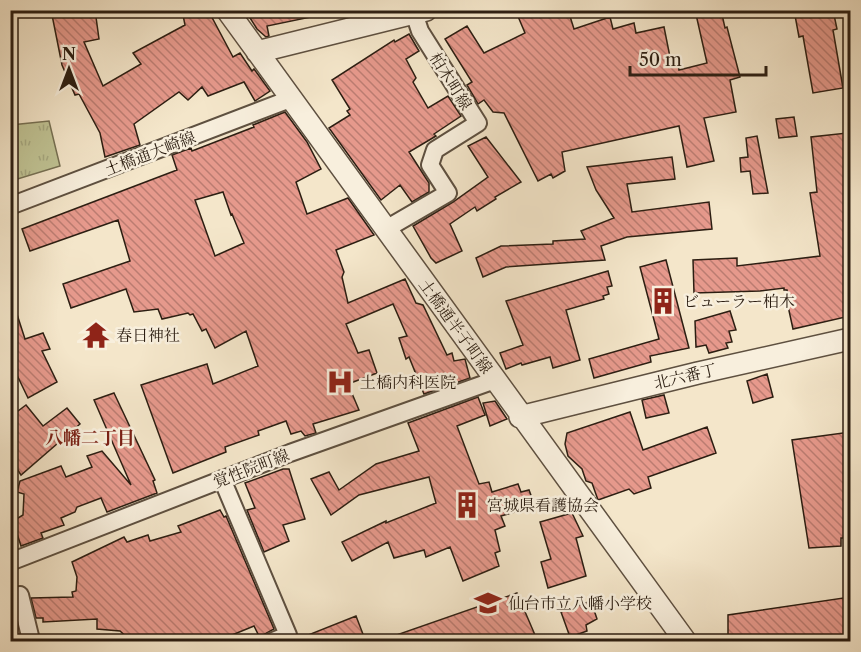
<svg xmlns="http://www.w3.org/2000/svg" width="861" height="652" viewBox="0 0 861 652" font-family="'Libre Caslon Text','Noto Serif JP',serif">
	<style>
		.grass { fill: url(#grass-tufts); stroke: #767053; stroke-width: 1.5 }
		.building { fill: url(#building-back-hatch); stroke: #2c1e12; stroke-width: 1.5; fill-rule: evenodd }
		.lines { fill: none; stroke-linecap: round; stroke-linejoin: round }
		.minor-casing { stroke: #5e5040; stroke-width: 20 }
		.tertiary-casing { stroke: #5e5040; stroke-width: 24 }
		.minor { stroke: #f8efdd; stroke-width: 16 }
		.tertiary { stroke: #f8efdd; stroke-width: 21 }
		.labels { text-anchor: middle; stroke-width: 5; stroke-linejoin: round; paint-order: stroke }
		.street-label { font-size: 16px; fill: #2c1e12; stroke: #f8efdd }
		.poi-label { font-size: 16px; fill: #2c1e12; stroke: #f8efdd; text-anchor: start }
		.neighbourhood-label { font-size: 18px; font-weight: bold; fill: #7a1f14; stroke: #f8efdd }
	</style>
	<defs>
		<pattern id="grass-tufts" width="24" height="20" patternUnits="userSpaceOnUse" patternTransform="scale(1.5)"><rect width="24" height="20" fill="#c0c394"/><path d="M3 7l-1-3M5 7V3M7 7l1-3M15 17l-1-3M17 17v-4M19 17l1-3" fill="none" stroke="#a5a77f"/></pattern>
		<pattern id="building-back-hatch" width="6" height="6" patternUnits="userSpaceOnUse" patternTransform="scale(1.5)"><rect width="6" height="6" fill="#e6998c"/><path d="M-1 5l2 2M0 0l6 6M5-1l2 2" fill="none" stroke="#bb7c71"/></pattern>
	</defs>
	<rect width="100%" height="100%" fill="#f4e6ca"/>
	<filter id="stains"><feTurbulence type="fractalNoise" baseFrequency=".00333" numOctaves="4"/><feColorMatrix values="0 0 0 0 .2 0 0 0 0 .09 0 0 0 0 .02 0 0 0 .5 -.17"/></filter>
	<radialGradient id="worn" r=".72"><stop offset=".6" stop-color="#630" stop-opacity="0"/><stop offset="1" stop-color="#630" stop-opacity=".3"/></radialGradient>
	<path class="grass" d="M49,121L60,166L11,181V125Z"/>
	<path class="building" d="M51,10H95L99,39L84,42L103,86L141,64L133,53L185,25L182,10H208L233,57L240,53L252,71L254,69L270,91L255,101L244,82L208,96L202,87L188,100L179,92L134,124L140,145L105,157L100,133L79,94L75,95L62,65Z
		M245,10H311V17L267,26L269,36L266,37L257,29Z
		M568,10L574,29L610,17L613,29L634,23L636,33L664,27L672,67L678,65L679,70L707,63L695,10H721L725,28L727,27L740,77L730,80L736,112L704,118L714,161L687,167L679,126L562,152L565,171L553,178L551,174L538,181L504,113L493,112L484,100L478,104L467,85L472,82L445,39L467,26L484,53L525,33L517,14L528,11Z
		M794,10H833L837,29L833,30L843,88L813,93L803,36L799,37Z
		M409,34L419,51L406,59L416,78L413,82L428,108L448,96L461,116L434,134L436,136L409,152L429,183V192L412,202L400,185L381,200L329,128L350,115L347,111L350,109L332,80L394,40L395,42Z
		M285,112L307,142L321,169L296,182L307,214L348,198L374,235L336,250L344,272L342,277L348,303L405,279L416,303L423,305L447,355L452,353L454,361L465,359L470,378L424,394L409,357L406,359L399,338L407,336L393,304L346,324L358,353L369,350L377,373L348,384L359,410L313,424L316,433L305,436L301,431L291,434L286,421L258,431L259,435L225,447L226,452L173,473L141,385L207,364L213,384L258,366L246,331L215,348L206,329L202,331L193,314L190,315L188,313L162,319L158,309L134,312L126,289L71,308L63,284L130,261L118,220L30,251L22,229L177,170L172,155L191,148L192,151L254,127L253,125ZM223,192L231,215L232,214L244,243L215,256L195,200Z
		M794,117L797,136L779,138L776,119Z
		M847,133L850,162V316L793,329L786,297L788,296L787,290H784V288L760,291L694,293L693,260L737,258V266L820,256L810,193L817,192L811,137Z
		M757,136L768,193L753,194L750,171L741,172L740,158L748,157L746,138Z
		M486,137L521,182L495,197L496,199L477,211L475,207L450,224L462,251L436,263L431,258L413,226L453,202L488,177L468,146Z
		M672,157L675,179L627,184L632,212L709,202L712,229L627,237L601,246L605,260L506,267L483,277L476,258L501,246L553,244V241L585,239L581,231L614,218L596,190L587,167Z
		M666,260L689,348L650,356L651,362L594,378L589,359L659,339L640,267Z
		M608,271L612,286L607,287L609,294L603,296L604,299L566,310L580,360L553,368L550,357L522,365L521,363L506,369L500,353L523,345L506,301Z
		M14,305L25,339L43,333L50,349L42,351L57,382L28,398L15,371L10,372V306Z
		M730,311L736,330L729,331L732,342L726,343L728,348L709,353L706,345L696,347L695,321Z
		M767,374L773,397L753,403L747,381Z
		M114,393L155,480L153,481L157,493L107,512L101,498L77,507L75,512L61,518L64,525L41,533L43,538L21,546L13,521L23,515L24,494L17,492L20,481L61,466L66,477L92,467L87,456L102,451L131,485L94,400Z
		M664,395L669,413L646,418L642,400Z
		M478,397L485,415L457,426L479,484L489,482L492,492L518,484L521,492L529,490L535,506L501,516L505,526L495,530L500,551L495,553L499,566L463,581L450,547L426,557L424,550L394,558L388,542L352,561L342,542L386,521V523L436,503L429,477L359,495L331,515L311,479L329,472L339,490L376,464L419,451L408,423Z
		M495,401L507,419L490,426L483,403Z
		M26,405L43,426L67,408L80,424L21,475L10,458V417Z
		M630,412L643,450L707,427L716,453L648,477L651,488L634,494L629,489L598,500L592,483L586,481L582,469L568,456L565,444L567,433Z
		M850,432V538H841V546L809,548L792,440Z
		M283,469H289L305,519L283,525L289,541L264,552L247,510L255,508L245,483Z
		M220,510L224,517L226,516L274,629L263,635L261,640L254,626L215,642H132L120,631L97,629V619L43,622V618H36L31,598L73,597L72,592L76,591L77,577L72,562L124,537L127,542L148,535L150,541L181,532L178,526Z
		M572,513L583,536L576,538L586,576L548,588L541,562L551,559L540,522Z
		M517,593L538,642H385V639Z
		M850,597V642H728V615Z
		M591,601L597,619L586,625L587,631L570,637L561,612Z
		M356,616L366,642H296L298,639Z"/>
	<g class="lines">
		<defs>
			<path id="minor" d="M10,206L290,99
				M386,229L448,193L430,165L435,150L478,123L420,31L414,13
				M222,479L288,635L271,642
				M10,562L290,453L495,380
				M20,595L31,640L34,642"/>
			<path id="tertiary" d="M227,10L686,642
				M257,52L426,10
				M520,417L698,373L850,339"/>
		</defs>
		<use href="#minor" class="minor-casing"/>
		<use href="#tertiary" class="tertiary-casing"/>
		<use href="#minor" class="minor"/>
		<use href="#tertiary" class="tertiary"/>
	</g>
	<defs>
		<symbol id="building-bare" viewBox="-9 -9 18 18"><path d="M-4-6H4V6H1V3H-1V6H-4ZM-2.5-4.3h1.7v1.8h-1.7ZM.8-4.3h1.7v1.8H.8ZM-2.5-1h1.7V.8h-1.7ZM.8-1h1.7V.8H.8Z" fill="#8f2418" stroke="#f8efdd" stroke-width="2.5" paint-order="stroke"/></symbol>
		<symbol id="temple-bare" viewBox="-9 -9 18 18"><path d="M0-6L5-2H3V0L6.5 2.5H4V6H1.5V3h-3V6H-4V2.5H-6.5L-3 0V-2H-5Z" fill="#8f2418" stroke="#f8efdd" stroke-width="2.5" paint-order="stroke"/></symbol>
		<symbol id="hospital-bare" viewBox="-9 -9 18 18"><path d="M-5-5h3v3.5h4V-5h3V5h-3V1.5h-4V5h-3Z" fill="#8f2418" stroke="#f8efdd" stroke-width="2.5" paint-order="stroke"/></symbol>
		<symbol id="school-bare" viewBox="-9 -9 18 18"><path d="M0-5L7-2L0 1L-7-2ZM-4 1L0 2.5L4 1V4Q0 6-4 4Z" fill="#8f2418" stroke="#f8efdd" stroke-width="2.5" paint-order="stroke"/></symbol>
	</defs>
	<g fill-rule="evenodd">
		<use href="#building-bare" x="644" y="282" width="38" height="38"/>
		<use href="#temple-bare" x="77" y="316" width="38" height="38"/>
		<use href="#hospital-bare" x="321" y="363" width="38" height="38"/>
		<use href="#building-bare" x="448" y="486" width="38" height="38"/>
		<use href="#school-bare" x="469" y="584" width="38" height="38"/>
	</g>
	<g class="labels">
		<g class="street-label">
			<text transform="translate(451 81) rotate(58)" y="6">柏木町線</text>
			<text transform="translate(150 153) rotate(-21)" y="6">土橋通大崎線</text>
			<text transform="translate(456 326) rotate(54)" y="6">土橋通半子町線</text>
			<text transform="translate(685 376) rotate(-13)" y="6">北六番丁</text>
			<text transform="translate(251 468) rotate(-21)" y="6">覚性院町線</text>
		</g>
		<g class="poi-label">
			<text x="683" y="307">ビューラー柏木</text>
			<text x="116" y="341">春日神社</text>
			<text x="360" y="388">土橋内科医院</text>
			<text x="487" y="511">宮城県看護協会</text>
			<text x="508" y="609">仙台市立八幡小学校</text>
		</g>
		<g class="neighbourhood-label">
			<text x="90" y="444">八幡二丁目</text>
		</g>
	</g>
	<rect width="861" height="652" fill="none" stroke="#f4e6ca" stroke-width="36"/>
	<rect x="12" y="12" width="837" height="628" fill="none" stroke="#2c1e12" stroke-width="3"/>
	<rect x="18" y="18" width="825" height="616" fill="none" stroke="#2c1e12" stroke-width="1.5"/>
	<g transform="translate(69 69)" stroke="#f8efdd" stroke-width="4.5" paint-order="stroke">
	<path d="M0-4.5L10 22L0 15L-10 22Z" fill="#2c1e12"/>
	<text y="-9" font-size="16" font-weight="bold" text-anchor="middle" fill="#2c1e12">N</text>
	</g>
	<path d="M630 66v9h136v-9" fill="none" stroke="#2c1e12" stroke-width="3"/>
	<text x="639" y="66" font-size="18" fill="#2c1e12" stroke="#f8efdd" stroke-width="4.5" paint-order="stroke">50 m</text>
	<rect width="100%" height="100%" filter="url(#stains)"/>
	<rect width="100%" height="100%" fill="url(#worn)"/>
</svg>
